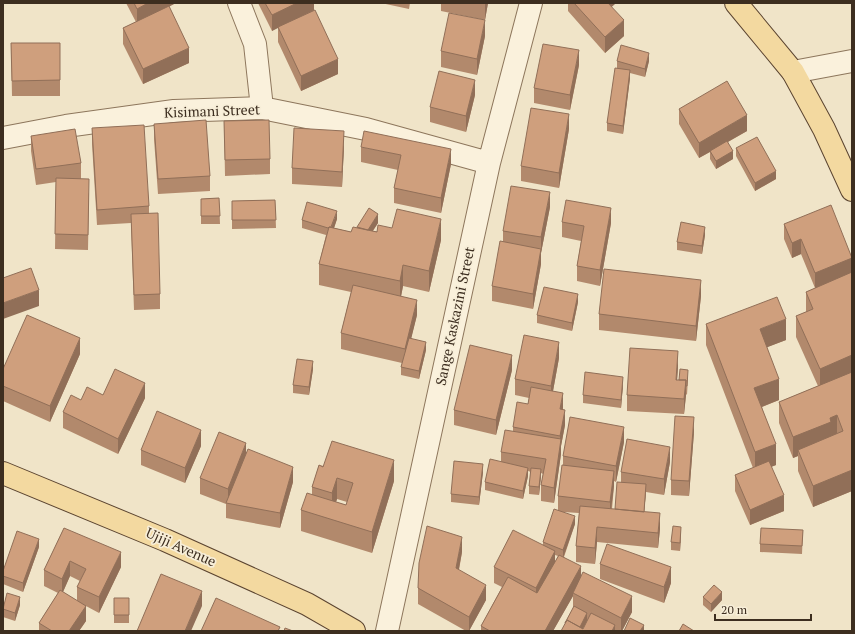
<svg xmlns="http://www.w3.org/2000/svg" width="855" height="634" viewBox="0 0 855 634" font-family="'PT Serif',serif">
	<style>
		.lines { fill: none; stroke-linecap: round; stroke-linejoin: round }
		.minor-casing { stroke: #8d765c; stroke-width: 24 }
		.major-casing { stroke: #5b4430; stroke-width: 24 }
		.minor { stroke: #faf1dc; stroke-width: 22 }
		.major { stroke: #f3d9a0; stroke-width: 22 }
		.wall { fill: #b2896c; fill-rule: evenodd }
		.shaded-wall { fill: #916f58 }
		.building { fill: #cf9f7d; stroke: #916f58 }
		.labels { text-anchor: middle; stroke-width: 3.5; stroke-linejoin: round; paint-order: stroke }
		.street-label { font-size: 14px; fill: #3d2e20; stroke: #f7eed8 }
	</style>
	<rect width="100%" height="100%" fill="#f0e4c8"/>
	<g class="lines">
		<defs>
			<path id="minor" d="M239,3L255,44L262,108
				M793,72L852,61
				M3,138L66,126L174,111L262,108L366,129L489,163
				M387,631L489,163L531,3"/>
			<path id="major" d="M736,3L793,72L824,129L852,190
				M3,473L165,540L307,604L354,631"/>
		</defs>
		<use href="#minor" class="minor-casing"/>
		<use href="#major" class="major-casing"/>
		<use href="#minor" class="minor"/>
		<use href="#major" class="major"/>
	</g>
	<path class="wall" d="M126,3H176L169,6L189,63L143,84L123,44V28L136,22Z
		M258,3H314V10L338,74L301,91L278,42V27L272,31Z
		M381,3H410L409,9Z
		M441,3H488L485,20L441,11Z
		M568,3H616L611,7L624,36L605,53L568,11Z
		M485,36L477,75L441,67V51Z
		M11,43H60V96H12Z
		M617,61H649L645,77L630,73V78L623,134L607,131V123L617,68Z
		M579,65L570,110L534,103V88Z
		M475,95L466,132L430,122V107Z
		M679,109L747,131L728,142L733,159L716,169L710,159V152L699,158L679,124Z
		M224,121L270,159V174L225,176Z
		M154,124L210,176V191L158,194L154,139Z
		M92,128L149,206V213L160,294V309L134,310L131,223L97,225L92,144Z
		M569,129L559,188L521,181V166Z
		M31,136L81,163V179L89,194L88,250L55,249L56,182L36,185L31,151Z
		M344,146L342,187L292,184V168Z
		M361,147L451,164L441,213L394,203V188L398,170L361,162Z
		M736,148L776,179L755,191L736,156Z
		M219,198L220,224H201V199Z
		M275,200L276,228L232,229V201Z
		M550,207L541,253V264L533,309L492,301V286L503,242V231Z
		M337,219L334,228L351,232L357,227L378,223L373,231L441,240L429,292L403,286L401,296L417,315L411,338L426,350L419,379L401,375V367L402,363L341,349V333L351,292L319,285V264L326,235L302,228V220Z
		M562,222L611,223L600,286L577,281V266L581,241L562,237Z
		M784,224L852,257V491L813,507L798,471V456L793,458L779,423V402L818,386L796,337V316L806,312V292L829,282L815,288L801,254L792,258L784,239Z
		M705,235L702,254L677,250V242Z
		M701,296L696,341L599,330V314Z
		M578,302L572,331L537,323V315Z
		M706,324L786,340L767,347L779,400L762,407L776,465L771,467L784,511L750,525L735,491V475L753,468L706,345Z
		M80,354L50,422L3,401V369Z
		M559,358L553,391L563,409L565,425L561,446V454L554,503L541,501V485L543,474L541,473L539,495L529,494V486L531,472L528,471V476L523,499L485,490V482L501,462V452L513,431V427L528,404L529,398L515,395V379Z
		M678,367L677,380L688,378L687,395L686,394L684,414L627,411V395Z
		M313,369L309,395L293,393V385Z
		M512,370L496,435L454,425V410Z
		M623,385L621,408L583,403V395Z
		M103,395L145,398L118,454L63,428V412L81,400Z
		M694,432L689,496L671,495V480Z
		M624,442L616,482L614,481V486L612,509H615L621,482V472L670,462L664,495L646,492L644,512L660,529L658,548L597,542L595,564L576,562V546L579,513L563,512L575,524L564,557L581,577L632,612L622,631H618L615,630V631L565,624V623L573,608V596L553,631H481V626L502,587L494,583V567L543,545V542L558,510V496L563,465V456ZM555,555L558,556L555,562Z
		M201,446L185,483L141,465V450Z
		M246,452L293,482L280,528L226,518V504L200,494V478Z
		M319,465L394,481L372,553L301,531V510L312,494V487ZM337,499L347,502L346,505L336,502Z
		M483,472L479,505L451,502V494Z
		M64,528L121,567L99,613L86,606V621L79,631H39V623L58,593L44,586V570ZM70,576L80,581L77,587V601L63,592Z
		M803,530L802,554L760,552V544Z
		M681,535L680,551L671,550V542Z
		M39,547L23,592L3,584V571Z
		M462,552L459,570L486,600L469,631H466L418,604V588Z
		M600,564L671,583L664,603L600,579Z
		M703,597L722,600L711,612L703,605Z
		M114,598H129V623H114Z
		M20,605L15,621L3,617V607Z"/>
	<path class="shaded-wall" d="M148,3H176L137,24V9Z
		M297,3H314V10L272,31V15Z
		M485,3H488L485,20Z
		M604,3H616L604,14Z
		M485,20V36L477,75V59Z
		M624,20V36L605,53V37Z
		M189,48V63L143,84V69Z
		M579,50V65L570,110V95Z
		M649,53V61L645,77V69Z
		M338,59V74L301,91V76Z
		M630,70V78L623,134V126Z
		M475,80V95L466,132V116Z
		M569,114V129L559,188V173Z
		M747,115V131L699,158V143Z
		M344,131V146L342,187V172Z
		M451,149V164L441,213V198Z
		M733,151V159L716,169V161Z
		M776,171V179L755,191V183Z
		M550,192V207L541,253V237Z
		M611,208V223L600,286V270Z
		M337,211V219L331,237V229Z
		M378,214V223L363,245V237Z
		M441,219V240L429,292V271Z
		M705,227V235L702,254V246Z
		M801,239V254L792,258V243Z
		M541,249V264L533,309V294Z
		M852,258V273L815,288V273Z
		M403,265V286L400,302V281Z
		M701,280V296L696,341V326Z
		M39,290V306L3,319V303Z
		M578,294V302L572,331V323Z
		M417,300V315L405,364V349Z
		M786,319V340L760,350V329Z
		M80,338V354L50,422V406Z
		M4,339V354L3,359V343Z
		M426,342V350L419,379V371Z
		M559,342V358L551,402V386Z
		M678,351V367L676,395V380Z
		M512,355V370L496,435V420Z
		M852,355V376L820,390V369Z
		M313,361V369L309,395V387Z
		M623,377V385L621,408V400Z
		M779,379V400L754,410V388Z
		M686,380V396L684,414V399Z
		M145,383V398L118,454V439Z
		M563,393V408L560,424V409Z
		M565,410V425L561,446V454L554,503V488L560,446V436Z
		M837,415V437L798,450V456L793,458V437L830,418Z
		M694,417V432L689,496V481Z
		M624,427V442L616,482V466Z
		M201,430V446L185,483V468Z
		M246,443V459L228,503V489Z
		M776,444V465L755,473V452Z
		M670,447V462L664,495V479Z
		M394,460V481L372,553V532Z
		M483,464V472L479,505V497Z
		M293,467V482L280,528V513Z
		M528,468V476L523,499V491Z
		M541,469V477L539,495V487Z
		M852,470V491L813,507V486Z
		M614,471V486L610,517V502Z
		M337,478V499L332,514V493Z
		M646,484V492L643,525V517Z
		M784,495V511L750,525V510Z
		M660,513V529L658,548V533Z
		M575,516V524L563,558V550Z
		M597,527V542L595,564V548Z
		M681,527V535L680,551V543Z
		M462,537V552L456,584V568Z
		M39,539V547L23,592V583Z
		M555,551V567L536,604V588Z
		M121,552V567L99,613V597Z
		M70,561V576L62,594V579Z
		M581,566V582L573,593V596L553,631H545Z
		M671,567V583L664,603V587Z
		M486,585V600L469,631V617Z
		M202,591V606L191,631H185Z
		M722,592V600L711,612V604Z
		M632,596V612L622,631H621V618Z
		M20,597V605L15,621V613Z
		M86,606V621L79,631H69Z
		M587,613V621L582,631L578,630Z
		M615,625V631H612Z
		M644,625V631H640Z"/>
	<path class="building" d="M134,3H148L137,9Z
		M265,3H297L272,15Z
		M574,3H608L624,20L605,37Z
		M169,6L189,48L143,69L123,28Z
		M315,10L338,59L301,76L278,27Z
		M449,13L485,20L477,59L441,51Z
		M11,43H60V80L12,81Z
		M543,44L579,50L570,95L534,88Z
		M621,45L649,53L645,69L617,61Z
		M615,68L630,70L623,126L607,123Z
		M439,71L475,80L466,116L430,107Z
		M727,81L747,115L699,143L679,109Z
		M531,108L569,114L559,173L521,166Z
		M206,120L210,176L158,179L154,124Z
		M269,120L270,159L225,160L224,121Z
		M144,125L149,206L97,210L92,128Z
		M294,128L344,131L342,172L292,168Z
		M75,129L81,163L36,169L31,136Z
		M364,131L451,149L441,198L394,188L401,155L361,147Z
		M757,137L776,171L755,183L736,148Z
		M727,141L733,151L716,161L710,151Z
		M56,178L89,179L88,235L55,234Z
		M511,186L550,192L541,237L503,231Z
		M219,198L220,216H201V199Z
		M275,200L276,220H232V201Z
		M566,200L611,208L600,270L577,266L584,226L562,222Z
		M307,202L337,211L331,227H329L328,228L302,220Z
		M831,205L852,258L815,273L801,239L792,243L784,224Z
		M369,208L378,214L368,230L357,227Z
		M397,209L441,219L429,271L403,265L400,281L319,264L329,227L351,232L353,227L377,232L378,225L392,228Z
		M158,213L160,294L134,295L131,214Z
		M681,222L705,227L702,246L677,242Z
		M500,241L541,249L533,294L492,286Z
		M31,268L39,290L3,303V278Z
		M604,269L701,280L696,326L599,314Z
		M852,272V355L820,369L796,316L813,309L806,292Z
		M353,285L417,300L405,349L341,333Z
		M544,287L578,294L572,323L537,315Z
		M777,297L786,319L760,329L779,379L754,388L776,444L755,452L706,324Z
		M27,315L80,338L50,406L3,386V369Z
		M524,335L559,342L551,386L515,379Z
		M409,338L426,342L419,371L401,367Z
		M470,345L512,355L496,420L454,410Z
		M630,348L678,351L676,380H686L684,399L627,395Z
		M297,359L313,361L309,387L293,385Z
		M115,369L145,383L118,439L63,412L71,395L81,400L87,387L103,395Z
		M680,369L688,370L687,386H686V380H679Z
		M585,372L623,377L621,400L583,395Z
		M852,372V470L813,486L798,450L843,431L837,415L830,418L831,422L793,437L779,402Z
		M531,387L563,393L560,409L565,410L560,436L513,427L517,402L528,404Z
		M157,411L201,430L185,468L141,450Z
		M675,416L694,417L689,481L671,480Z
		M570,417L624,427L616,466L563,456Z
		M505,430L561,439L554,488L541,485L546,459L501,452Z
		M219,432L246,443L228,489L200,478Z
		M627,439L670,447L664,479L621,472Z
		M332,441L394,460L372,532L301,510L307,493L346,505L353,483L337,478L332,493L312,487L319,465L323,467Z
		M248,449L293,467L280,513L226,503Z
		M490,459L528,468L523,491L485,482Z
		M454,461L483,464L479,497L451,494Z
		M769,461L784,495L750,510L735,475Z
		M562,465L614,471L610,502L558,496Z
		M531,468L541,469L539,487L529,486Z
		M617,482L646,484L644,512L615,509Z
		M580,506L660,513L658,533L597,527L595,548L576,546Z
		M554,509L575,516L563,550L543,542Z
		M427,526L462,537L456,568L486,585L469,617L418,588L419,563Z
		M673,526L681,527L680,543L671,542Z
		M64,528L121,552L99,597L77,587L86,569L70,561L62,579L44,570Z
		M761,528L803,530L802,546L760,544Z
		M513,530L555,551L536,588L494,567Z
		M17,531L39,539L23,583L3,576V571Z
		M607,544L671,567L664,587L600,564Z
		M559,555L581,566L545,631H490L481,626L508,577L537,593Z
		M583,572L632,596L621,618L573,593Z
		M161,574L202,591L185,631H137Z
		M714,585L722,592L711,604L703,597Z
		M60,590L86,606L69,631H52L39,623Z
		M7,593L20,597L15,613L3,609Z
		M114,598H129V615H114Z
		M216,598L280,627L278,631H201Z
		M574,606L587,613L580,627L567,620L565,623Z
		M591,613L615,625L612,631H561L567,620L583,629Z
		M630,618L644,625L640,631H624Z
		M683,624L694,631H679Z
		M285,628L293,631H284Z"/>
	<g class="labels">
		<g class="street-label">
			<text transform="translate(212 111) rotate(-2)" y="5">Kisimani Street</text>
			<text transform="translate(455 316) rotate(-78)" y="5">Sange Kaskazini Street</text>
			<text transform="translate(181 547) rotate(24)" y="5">Ujiji Avenue</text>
		</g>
	</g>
	<rect width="855" height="634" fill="none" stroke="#3d2e20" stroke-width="8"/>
	<path d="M715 614v6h96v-6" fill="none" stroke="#3d2e20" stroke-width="2"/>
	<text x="721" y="614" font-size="12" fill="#3d2e20" stroke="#f7eed8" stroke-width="3" paint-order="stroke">20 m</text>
</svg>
